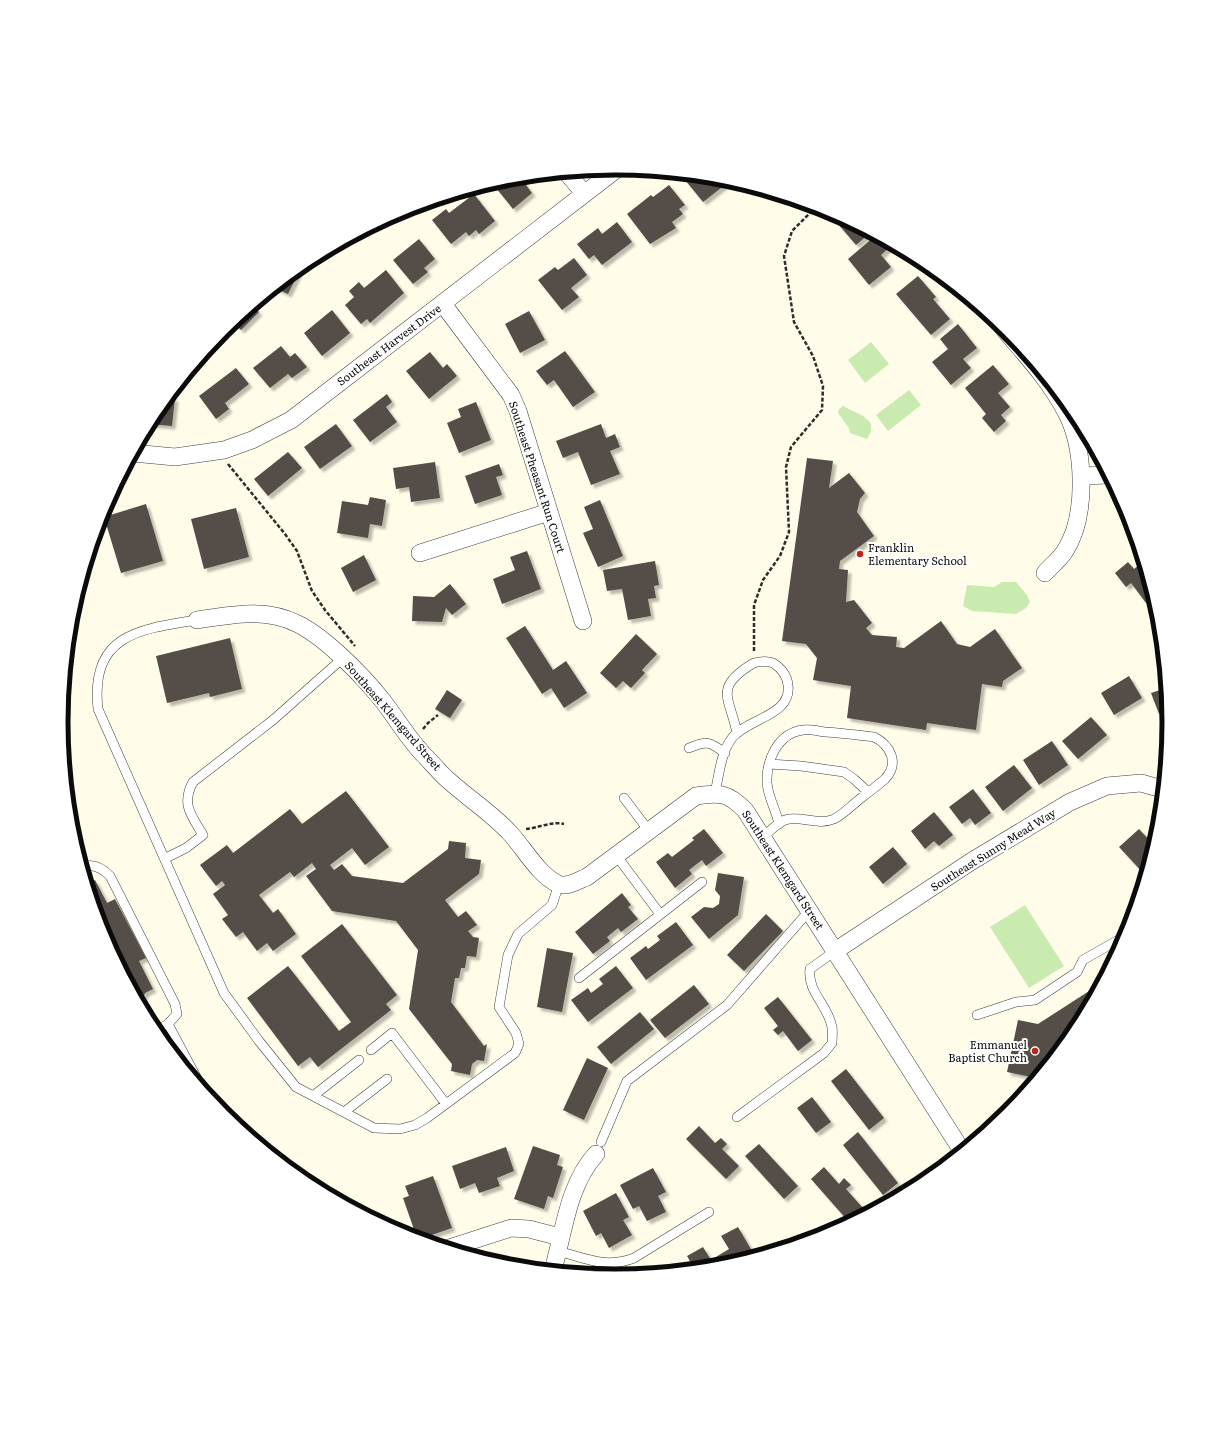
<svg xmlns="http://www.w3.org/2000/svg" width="1230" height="1444" viewBox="0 0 1230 1444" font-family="Literata,serif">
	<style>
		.green { fill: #c9ebb0 }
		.building { fill: #544d47; filter: url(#shadow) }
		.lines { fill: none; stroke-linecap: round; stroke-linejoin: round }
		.service-casing { stroke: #3e3e3e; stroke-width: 10 }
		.minor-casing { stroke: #3e3e3e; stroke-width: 18 }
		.path { stroke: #2d2d2d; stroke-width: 2.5; stroke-dasharray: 4 2; stroke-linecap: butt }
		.service { stroke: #fff; stroke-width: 9 }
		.minor { stroke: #fff; stroke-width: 17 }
		.poi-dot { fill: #c2241b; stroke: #fff; stroke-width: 1.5 }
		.labels { text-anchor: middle; stroke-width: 4; stroke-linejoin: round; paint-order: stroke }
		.street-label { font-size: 11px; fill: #0b0b0b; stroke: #fff }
		.poi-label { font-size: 11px; fill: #0b0b0b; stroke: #fff; text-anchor: start }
		.rim { fill: none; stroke: #0b0b0b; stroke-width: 5 }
	</style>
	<defs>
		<filter id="shadow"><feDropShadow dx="3.5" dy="3.5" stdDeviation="1" flood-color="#0004"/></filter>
	</defs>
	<rect width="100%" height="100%" fill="#fffde9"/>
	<path class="green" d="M871,342L889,364L865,383L848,360Z
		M909,390L921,405L888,431L876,415Z
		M843,406L863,416L871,423V431L867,439L850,433L849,428L838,413L839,409Z
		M1002,582H1016L1027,595L1030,602L1026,608L1016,614L972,611L963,606L967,585L994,587Z
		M1025,905L1064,966L1029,988L990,927Z"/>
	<path class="building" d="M681,175L723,179L730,181L703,202Z
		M520,177L532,193L513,209L492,183Z
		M669,185L685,205L679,209L683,214L672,222L676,228L650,244L627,214L651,195L653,197Z
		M474,194L495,221L479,234L476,230L469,236L466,232L451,244L432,220L446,209L449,213Z
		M835,214L866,231L870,233L856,245L832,217Z
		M617,222L632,242L602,265L594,255L589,259L577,244L598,228L602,234Z
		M875,236L892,245L881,255L891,267L869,285L848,259Z
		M419,239L435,259L424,268L428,272L413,284L393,260Z
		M574,258L587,275L571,288L579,297L562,310L538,280L555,267L558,270Z
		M296,270L299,272L288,294L275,288Z
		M386,270L404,293L370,323L367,319L361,324L345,305L354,297L349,291L359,282L364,288Z
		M918,276L936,297L933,299L950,319L931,335L896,294Z
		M253,306L259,312L241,330L233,322Z
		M332,310L350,333L322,356L304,333Z
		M529,311L545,340L520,353L505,324Z
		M958,324L977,348L963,359L971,368L951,385L932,362L948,349L940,339Z
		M281,346L290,357L295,353L307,367L292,378L288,374L270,388L253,368Z
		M565,351L595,392L573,407L554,380L547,385L536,371Z
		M430,352L443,368L447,364L457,376L429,399L406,371Z
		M993,365L1009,384L998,393L1010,407L1001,415L1006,421L994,432L982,418L986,414L965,388Z
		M236,368L249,384L225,403L229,409L216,419L199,396Z
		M387,394L392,402L386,407L397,422L370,442L353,420Z
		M168,397L175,398L172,426L149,424L154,414Z
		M476,402L491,440L459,453L447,423L461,417L458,409Z
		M336,424L352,446L320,469L304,447Z
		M601,424L606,438L615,434L620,447L610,451L620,474L591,485L578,452L563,458L556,441Z
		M288,452L302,468L268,496L254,479Z
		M807,458L833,461L829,488L849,473L865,493L860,499L857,512L874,536L840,561L839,569L848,570L846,602L854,600L872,623L866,628L872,635L897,637L896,647L904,648L941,621L957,644L970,647L995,629L1022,668L1003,681L1002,687L982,684L976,730L927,723L926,730L847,718L851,686L813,680L817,658L806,644L782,641Z
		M435,462L440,498L411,502L409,487L396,489L393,468Z
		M499,464L503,475L496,477L502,495L475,504L465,476Z
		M370,497L386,500L382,526L370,524L368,538L337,533L342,501L368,505Z
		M600,500L623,556L598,567L583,533L593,529L584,507Z
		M146,504L163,561L121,573L104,517Z
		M236,508L249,557L204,569L191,519Z
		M527,551L541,589L502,604L493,579L515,570L510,557Z
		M364,555L376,580L353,592L341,568Z
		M655,561L659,585L654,586L656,598L648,599L651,616L628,620L622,589L607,591L603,570Z
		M1128,562L1134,569L1143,562L1153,597L1146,603L1131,583L1126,587L1115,573Z
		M450,584L466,604L452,615L446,608L442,622L412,621L413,596L434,597Z
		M525,626L553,670L566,661L587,693L564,708L551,688L542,694L506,638Z
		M636,634L657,654L642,670L645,673L631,688L623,681L616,688L600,673Z
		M230,638L242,689L210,697L209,693L167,703L156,656Z
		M1129,676L1142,698L1114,715L1101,693Z
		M1166,688L1168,711L1159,714L1151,693Z
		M447,690L462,700L450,718L435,709Z
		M1091,717L1107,735L1078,759L1062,741Z
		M1052,741L1068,765L1039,785L1023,760Z
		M1014,765L1032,788L1003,811L985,787Z
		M973,789L991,813L975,825L970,818L962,824L949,807Z
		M346,791L389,847L365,865L352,848L330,865L334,870L342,864L352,876L403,883L448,849L449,841L466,843L465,858L481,860L479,874L445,900L458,917L466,911L477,925L468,931L473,937L479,938L476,957L467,956L465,968H461L459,978H455L451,1002L484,1046L487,1044L484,1061L477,1060L472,1064L470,1075L451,1071L452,1064L409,1009L418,950L396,921L332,911L306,876L316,869L312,863L294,877L290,872L259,895L273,913L278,909L296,934L273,951L267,943L257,951L243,932L236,937L222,919L228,915L213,894L225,885L222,881L216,886L200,865L227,845L233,853L290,809L302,824Z
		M934,812L953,835L939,846L934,841L925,849L911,831Z
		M704,829L723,853L706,866L702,860L689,870L692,874L675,888L656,862L668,853L672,857L694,840L692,838Z
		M1139,829L1154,845L1145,875L1119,847Z
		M893,847L907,864L883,884L869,867Z
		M718,873L744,877L738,915L709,939L691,917L704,907L713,908L719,904L720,896L715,890Z
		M95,880L107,903L115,899L146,958L139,961L153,989L145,993L141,1004L103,934L88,884Z
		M622,893L631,905L628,907L638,919L621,932L618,928L607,937L610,941L593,954L575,932Z
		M766,914L783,931L744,971L727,955Z
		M676,922L693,945L646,980L630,958L646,946L648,949L660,940L657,936Z
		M342,924L397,995L386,1004L391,1010L318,1067L310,1057L298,1066L247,998L288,966L339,1031L351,1022L301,956Z
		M547,948L573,953L562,1012L537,1007Z
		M616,966L633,988L588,1022L571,1000L588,988L591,993L603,984L599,979Z
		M1100,984L1076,1030L1036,1078L1007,1072L1018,1020L1038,1024Z
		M694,985L709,1004L665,1038L650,1020Z
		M778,997L812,1040L798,1051L783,1031L778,1035L773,1030L778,1026L764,1008Z
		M640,1012L654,1029L611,1064L597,1047Z
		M587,1058L608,1068L584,1120L563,1110Z
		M846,1069L884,1118L869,1130L831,1081Z
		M812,1097L831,1122L816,1133L797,1108Z
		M699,1126L715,1143L721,1138L727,1144L722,1149L739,1166L726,1179L686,1139Z
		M858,1132L898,1183L883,1195L843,1145Z
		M759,1144L798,1186L784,1199L745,1156Z
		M533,1146L560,1155L557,1165L563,1167L553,1198L548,1196L544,1209L514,1199Z
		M506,1147L514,1171L497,1178L500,1186L479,1193L475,1183L460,1189L452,1166Z
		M824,1167L839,1184L844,1178L851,1185L846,1189L863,1208L848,1221L811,1179Z
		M653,1168L666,1192L658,1196L666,1212L647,1221L639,1206L633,1209L620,1185Z
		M433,1176L452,1228L420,1239L417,1238L403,1198L409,1196L405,1186Z
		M616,1193L629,1217L623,1220L632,1235L609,1248L601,1233L596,1236L583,1211Z
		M738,1227L755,1256L723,1265L694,1268L687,1256L703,1247L711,1260L729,1249L721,1236Z
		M497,1258L519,1266V1267L496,1262Z
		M681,1263L685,1269L669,1271Z"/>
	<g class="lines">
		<defs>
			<path id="service" d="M197,620C138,629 90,635 98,709L224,993L259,1041L296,1087L374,1128L400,1129L415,1125L427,1118L515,1053L519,1044L516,1033L499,1007L508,955L518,934L552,905L559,884
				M689,748C707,740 710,742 725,753
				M769,764L801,766L844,772L854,779L868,792
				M715,793C719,775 721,752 732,738C748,718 792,716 788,685C787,675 781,668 773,663C768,661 757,661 752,664C713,688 730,698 737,733
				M624,798L649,831
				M763,837C769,832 777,823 785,820C800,815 818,826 834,819C844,814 852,805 861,798C869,792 877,786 885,779C900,763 890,745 874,737C857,735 841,733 825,732C818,731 810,729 803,730C778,733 766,760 767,783C768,797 776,810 779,824
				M616,855L660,914
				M166,858L186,848L203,835C191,815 181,804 193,782L273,720L343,658
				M83,867C93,863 103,869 110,876L175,1004L177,1014L168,1024L201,1086
				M579,978L702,882
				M977,1015L1016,1002L1035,1000L1077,972L1083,960L1127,935
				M156,1031L168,1024
				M371,1050L392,1033L446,1104
				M313,1096L359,1060
				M344,1112L387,1079
				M737,1117L824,1053L832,1043C832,1038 833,1032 832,1027C828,1005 807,992 810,969L835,951
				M601,1142L627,1081L727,1005L809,911
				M558,1251C585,1258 606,1269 634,1258L709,1212"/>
			<path id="minor" d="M567,173L584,193
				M443,304L511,395L518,411L583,621
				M1003,328C1025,354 1049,380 1065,410C1085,446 1088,515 1065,551C1060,559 1051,566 1045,573
				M133,453L175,457L224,450L252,440L291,420L618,168
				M1081,476L1108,475
				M420,553L549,512
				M197,620C232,615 265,607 298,624C326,638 363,676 383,701C396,718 408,738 423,754C431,762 439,772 448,780C468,798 490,812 508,831C524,847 537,874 558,884C567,888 579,880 587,877L696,796C720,792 728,793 745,810L962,1151
				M835,951L972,861L1070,802L1107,786L1141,783L1162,789
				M449,1248L511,1228L529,1229L560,1237
				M553,1270C564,1231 568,1185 596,1154"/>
		</defs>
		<use href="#service" class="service-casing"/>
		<use href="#minor" class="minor-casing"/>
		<path class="path" d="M228,464L285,534L297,551L312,591L325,610L355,646
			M754,651V605L763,580L780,556L789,532L786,467L791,447L822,410L823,386L813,356L794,322L784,256L792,231L816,207
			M423,729L428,723L438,715
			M526,829C538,828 552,821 564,824"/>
		<use href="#service" class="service"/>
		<use href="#minor" class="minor"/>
	</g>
	<g class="poi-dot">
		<circle cx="860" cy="554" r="4"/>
		<circle cx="1035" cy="1051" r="4"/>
	</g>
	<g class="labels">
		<g class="street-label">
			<text transform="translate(389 345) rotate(-37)" y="4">Southeast Harvest Drive</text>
			<text transform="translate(537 477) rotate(72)" y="4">Southeast Pheasant Run Court</text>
			<text transform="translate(393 716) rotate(49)" y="4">Southeast Klemgard Street</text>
			<text transform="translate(993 850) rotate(-32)" y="4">Southeast Sunny Mead Way</text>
			<text transform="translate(783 870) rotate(57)" y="4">Southeast Klemgard Street</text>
		</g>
		<g class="poi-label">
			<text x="868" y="552">Franklin<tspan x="868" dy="13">Elementary School</tspan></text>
			<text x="1027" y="1049" text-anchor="end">Emmanuel<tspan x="1027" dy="13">Baptist Church</tspan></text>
		</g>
	</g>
	<path d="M0 0H1230V1444H0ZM68 722a547 547 0 1 1 1094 0a547 547 0 1 1-1094 0Z" fill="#fff" fill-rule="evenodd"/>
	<path class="rim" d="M68 722a547 547 0 1 1 1094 0a547 547 0 1 1-1094 0Z"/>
</svg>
